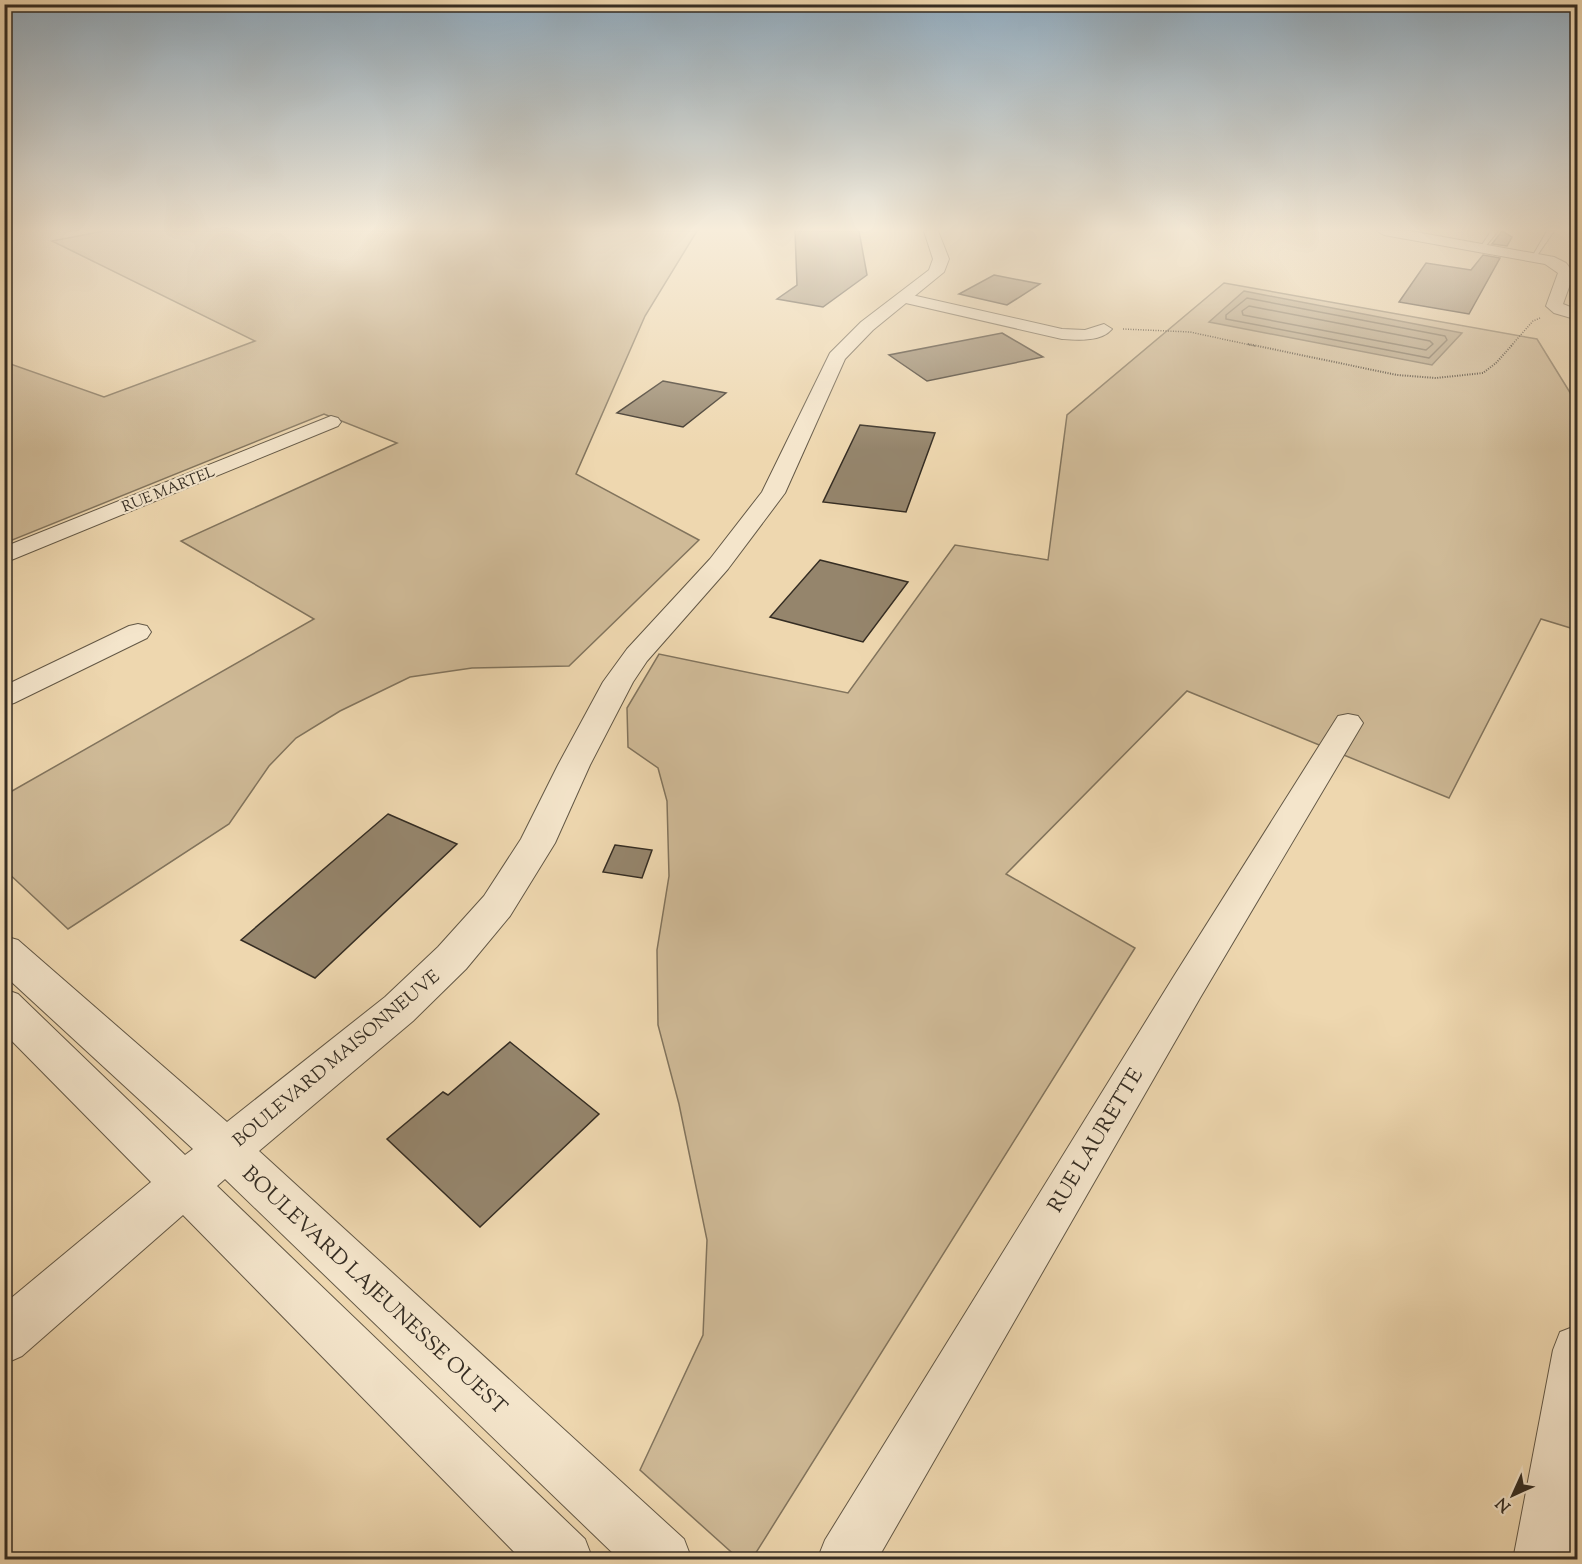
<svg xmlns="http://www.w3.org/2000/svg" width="1582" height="1564" viewBox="0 0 1582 1564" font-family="'Sorts Mill Goudy',serif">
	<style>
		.green { fill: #cfba97; stroke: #82745d; stroke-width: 1.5 }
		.water { fill: #af9d7f; stroke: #7e705a; stroke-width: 1.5 }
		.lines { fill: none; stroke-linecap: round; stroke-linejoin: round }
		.shore { stroke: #726551; stroke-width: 1.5 }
		.building { fill: #95856c; stroke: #352d23; stroke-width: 1.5 }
		.service-casing { stroke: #635846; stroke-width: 2 }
		.minor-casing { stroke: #635846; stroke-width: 2 }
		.tertiary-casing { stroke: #635846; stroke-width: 2 }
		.path-far1 { stroke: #352d23; stroke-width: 1.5; stroke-dasharray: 1 1.5; stroke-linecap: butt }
		.path { stroke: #352d23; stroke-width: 2; stroke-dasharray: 1 1.5; stroke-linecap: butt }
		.service { fill: #f4e5cb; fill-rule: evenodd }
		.minor { fill: #f4e5cb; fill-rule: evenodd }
		.tertiary { fill: #f4e5cb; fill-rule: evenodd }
		.labels { text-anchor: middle; stroke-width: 4.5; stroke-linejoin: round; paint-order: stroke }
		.far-street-label { font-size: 15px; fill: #352d23; stroke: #f4e5cb }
		.street-label { font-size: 18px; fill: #352d23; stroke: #f4e5cb }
		.near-street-label { font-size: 21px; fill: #352d23; stroke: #f4e5cb }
	</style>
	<rect width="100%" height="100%" fill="#eed7af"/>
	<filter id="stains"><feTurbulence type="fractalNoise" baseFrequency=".00333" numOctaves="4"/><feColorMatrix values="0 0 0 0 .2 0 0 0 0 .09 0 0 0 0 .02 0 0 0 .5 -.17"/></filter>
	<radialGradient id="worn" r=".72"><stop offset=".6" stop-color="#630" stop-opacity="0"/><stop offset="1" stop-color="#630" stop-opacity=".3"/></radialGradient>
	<path class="green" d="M104,231H697L645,316L576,474L699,540L569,666L472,668L410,677L340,711L296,738L269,766L229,824L68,929L5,870V795L314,619L181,541L397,443L324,414L5,543V362L104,397L255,341L52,241Z
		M1224,283L1537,339L1574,399L1577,400V630L1541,619L1449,798L1187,691L1006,874L1135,948L752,1559H739L640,1470L703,1335L707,1240L679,1104L658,1025L657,950L669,876L667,801L658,768L628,747L627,708L659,654L848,693L955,545L1048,560L1067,415Z"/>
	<path class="water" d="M1244,291L1462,333L1432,365L1209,322Z"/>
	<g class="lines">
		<path class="shore" d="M1247,298L1445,336L1447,340L1429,358L1226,319V315Z
			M1249,306L1430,341L1433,344L1426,350L1243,315L1242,311Z"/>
	</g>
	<path class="building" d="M795,231H859L867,275L823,307L777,299L797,285Z
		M1502,231L1512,237L1507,246L1492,244Z
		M1483,255L1500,258L1469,314L1399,302L1426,263L1471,270Z
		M994,275L1040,284L1007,305L959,294Z
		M1002,333L1043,357L927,381L889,355Z
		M663,381L726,393L683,427L617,413Z
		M860,425L935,433L906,512L823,502Z
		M820,560L908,582L863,642L770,617Z
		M388,814L457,844L315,978L241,940Z
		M615,845L652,850L642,878L603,872Z
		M510,1042L599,1114L480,1227L387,1139L443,1092L448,1095Z"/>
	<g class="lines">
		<defs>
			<path id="service" d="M1491,231H1498L1484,248H1480Z
				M1547,231H1554L1536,257H1532Z"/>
			<path id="minor" d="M1377,231H1410L1554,257L1566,263L1574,273L1563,304L1578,310V320L1554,313L1546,306L1558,273L1545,264L1384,235Z
				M903,293L1062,329L1085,330L1104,324L1112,329C1101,342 1078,340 1062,339L897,301L895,298Z
				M331,416L338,418L341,422L338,426L4,563V547Z
				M138,624L147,626L151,632L147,638L14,703L4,706V686L129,626Z
				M1348,714L1358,716L1363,723L1200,998L877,1560H817L825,1540L1174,976L1338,716Z
				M1578,1325V1509L1569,1560H1513L1553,1350L1560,1332Z"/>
			<path id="tertiary" d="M924,231H938L949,259L944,272L873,330L845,359L785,493L728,569L647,661L633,682L590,765L555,843L510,916L466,969L413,1021L259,1151L684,1539L692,1560H620L225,1179L217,1186L585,1539L593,1560H522L183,1215L22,1356L4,1364V1304L151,1182L4,1033V989L18,994L185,1155L193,1149L4,975V936L18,940L227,1122L385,997L438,947L484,896L521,839L558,765L603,682L627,649L710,559L762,492L830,353L861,322L929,270L933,259Z"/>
		</defs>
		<use href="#service" class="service-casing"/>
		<use href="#minor" class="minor-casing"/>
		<use href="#tertiary" class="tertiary-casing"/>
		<path class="path-far1" d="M1123,329L1190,332L1255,346
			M1511,346L1533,321L1540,318"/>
		<path class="path" d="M1248,344L1397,375L1436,378L1483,373L1496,363L1513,344"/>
		<use href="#service" class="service"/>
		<use href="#minor" class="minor"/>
		<use href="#tertiary" class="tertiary"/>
	</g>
	<linearGradient id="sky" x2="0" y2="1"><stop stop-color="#91abbe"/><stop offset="0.51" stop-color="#f7eddb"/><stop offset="1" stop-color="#f7eddb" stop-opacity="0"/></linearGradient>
	<rect width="1582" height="450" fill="url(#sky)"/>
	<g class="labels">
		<g class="far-street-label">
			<text transform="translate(168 489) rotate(-22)" y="5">RUE MARTEL</text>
		</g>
		<g class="street-label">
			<text transform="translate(336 1058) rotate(-40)" y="6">BOULEVARD MAISONNEUVE</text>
		</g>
		<g class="near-street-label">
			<text transform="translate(1095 1140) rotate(-59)" y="7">RUE LAURETTE</text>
			<text transform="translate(375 1290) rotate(43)" y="7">BOULEVARD LAJEUNESSE OUEST</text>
		</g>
	</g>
	<rect width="1582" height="1564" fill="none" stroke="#eed7af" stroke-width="24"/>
	<rect x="6" y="6" width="1570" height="1552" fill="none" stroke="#352d23" stroke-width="3"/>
	<rect x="12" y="12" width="1558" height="1540" fill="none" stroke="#352d23" stroke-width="1.5"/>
	<g transform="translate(1513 1495) rotate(225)" stroke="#f4e5cb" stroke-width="4.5" paint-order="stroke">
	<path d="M0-4.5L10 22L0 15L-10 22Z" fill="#352d23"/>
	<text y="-9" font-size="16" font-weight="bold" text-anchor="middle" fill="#352d23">N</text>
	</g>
	<rect width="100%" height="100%" filter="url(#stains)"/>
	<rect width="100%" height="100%" fill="url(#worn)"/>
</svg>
